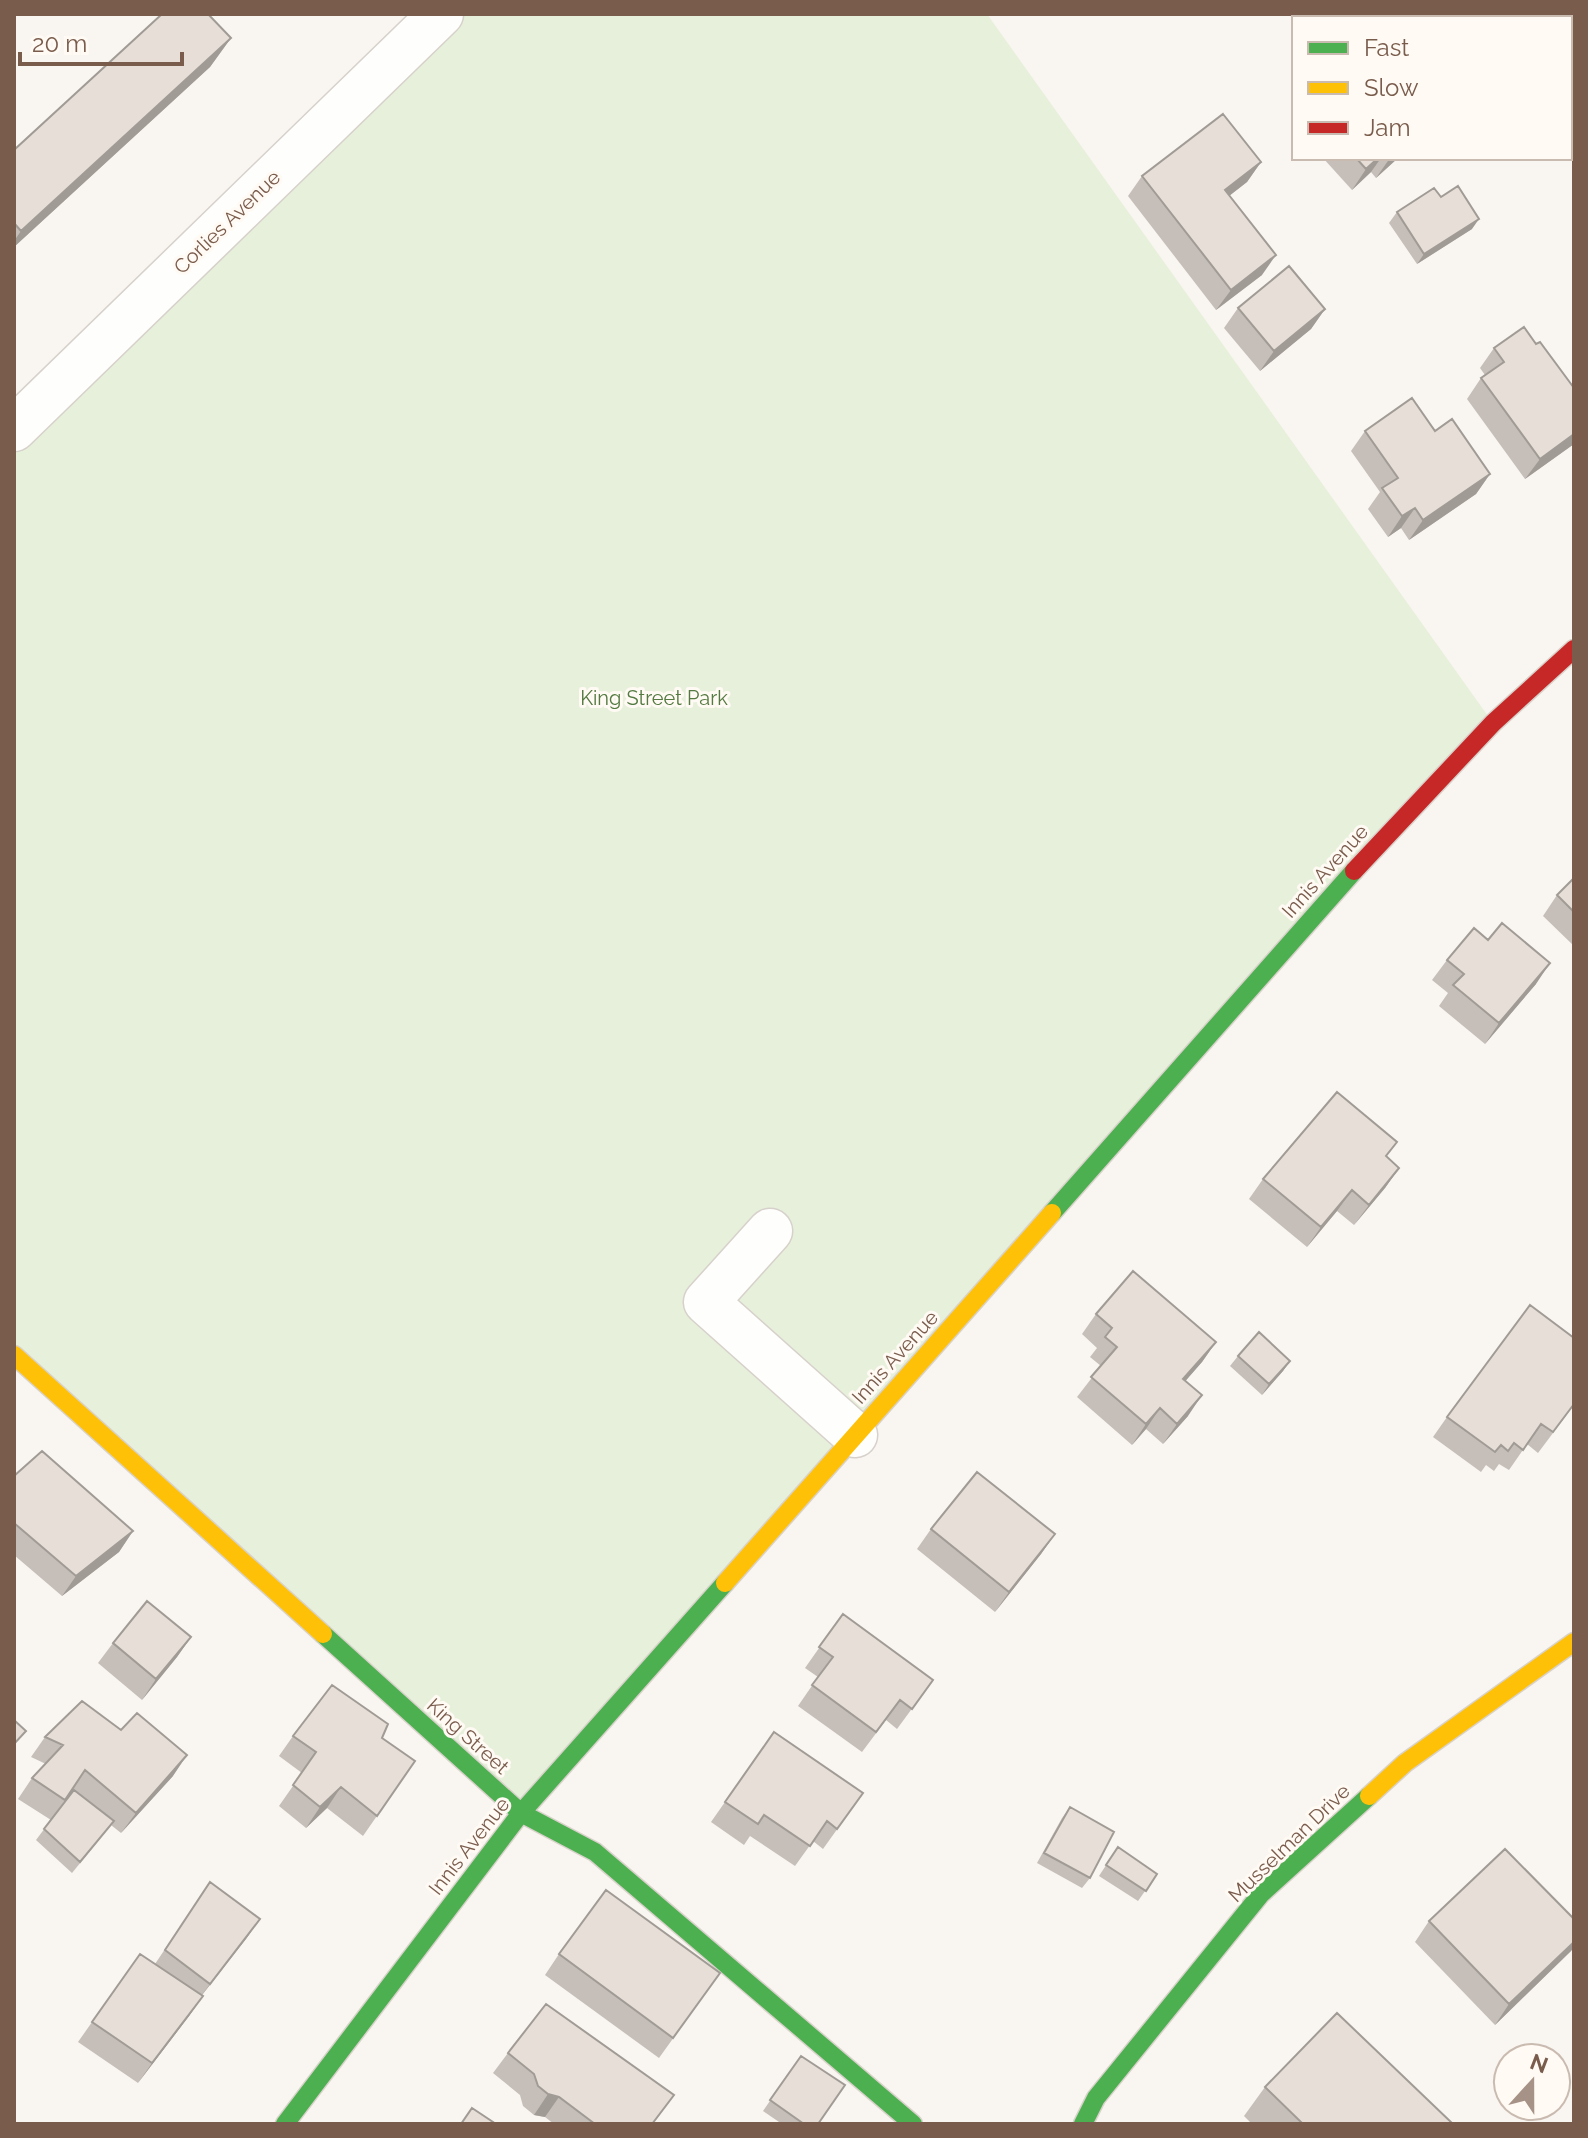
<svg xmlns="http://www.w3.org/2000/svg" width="1588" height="2138" viewBox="0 0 1588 2138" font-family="Raleway,sans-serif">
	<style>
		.green { fill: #e7f0db }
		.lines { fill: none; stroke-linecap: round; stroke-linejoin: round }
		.street-casing { stroke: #d7d1cb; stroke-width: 47 }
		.fast-casing { stroke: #d9d2cb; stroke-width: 21 }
		.slow-casing { stroke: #d9d2cb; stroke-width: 21 }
		.jam-casing { stroke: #d9d2cb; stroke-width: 21 }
		.street { stroke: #fefefd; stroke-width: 44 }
		.fast { stroke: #4caf50; stroke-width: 18 }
		.slow { stroke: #ffc107; stroke-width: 18 }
		.jam { stroke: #c62828; stroke-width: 18 }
		.wall { fill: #c6bfb9; fill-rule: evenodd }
		.shaded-wall { fill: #a19b96 }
		.building { fill: #e6ded7; stroke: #a19b96; stroke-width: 2 }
		.labels { text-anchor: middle; stroke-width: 6; stroke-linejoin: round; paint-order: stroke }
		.street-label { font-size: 20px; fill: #7a5c4d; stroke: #fffaf3 }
		.park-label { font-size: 20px; fill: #537a41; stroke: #fffaf3 }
	</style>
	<rect width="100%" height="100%" fill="#f9f5f0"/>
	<path class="green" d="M441,14H987L1493,723L521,1813L14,1355V429Z"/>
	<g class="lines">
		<defs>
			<path id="street" d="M1516,14L1519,18
				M1570,90L1574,95
				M14,429L441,14
				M770,1231L706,1302L855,1435"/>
			<path id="fast" d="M1052,1213L1354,871
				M323,1634L521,1813L595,1852L913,2124
				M285,2124L521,1813L725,1583
				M1083,2124L1096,2098L1261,1894L1369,1796"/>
			<path id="slow" d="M14,1355L323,1634
				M725,1583L1052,1213
				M1369,1796L1405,1763L1574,1642"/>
			<path id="jam" d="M1354,871L1493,723L1574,649"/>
		</defs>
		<use href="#street" class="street-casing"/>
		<use href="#fast" class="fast-casing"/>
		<use href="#slow" class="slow-casing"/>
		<use href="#jam" class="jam-casing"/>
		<use href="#street" class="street"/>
		<use href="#fast" class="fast"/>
		<use href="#slow" class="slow"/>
		<use href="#jam" class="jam"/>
	</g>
	<path class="wall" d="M1296,14H1384L1380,18H1300Z
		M231,38L210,67L14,247V150Z
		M1323,158H1398L1376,178L1371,172L1352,190Z
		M1261,162L1247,182L1229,196L1262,275L1216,310L1128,196L1142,176Z
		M1441,197L1472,229L1417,264L1389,223L1397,212Z
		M1238,308L1325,309L1311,329L1260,371L1224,328Z
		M1494,348L1574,444L1525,479L1467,399L1481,378L1485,375L1480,368Z
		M1365,431L1490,474L1476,494L1409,540L1401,528L1388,537L1368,509L1380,492L1351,451Z
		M1574,878V946L1543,916L1557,895Z
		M1447,960L1536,984L1485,1044L1439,1006L1448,993L1432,980Z
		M1387,1157L1399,1168L1385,1188L1354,1225L1337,1211L1307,1247L1249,1199L1263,1179Z
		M1096,1314L1216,1342L1202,1362L1185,1381L1188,1416L1163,1444L1146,1429L1132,1445L1077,1397L1101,1366L1090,1357L1097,1348L1082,1334Z
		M1238,1356L1290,1361L1283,1371L1262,1395L1230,1366Z
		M1574,1405L1538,1453L1527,1444L1509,1470L1499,1464L1494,1471L1486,1465L1481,1472L1433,1437L1447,1417Z
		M14,1476L133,1531L119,1552L62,1596L14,1555Z
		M931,1529L1055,1534L1041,1554L995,1612L917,1549Z
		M843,1614L933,1680L897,1729L886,1720L862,1752L798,1706L818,1677L805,1668Z
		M191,1637L177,1657L142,1700L98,1663L113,1643Z
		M774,1732L863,1793L823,1849L813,1841L795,1866L750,1836L744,1845L711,1822Z
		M293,1736L382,1738L415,1761L363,1836L327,1808L306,1828L279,1806L302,1773L279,1756Z
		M45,1737L173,1776L121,1833L111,1825L72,1873L36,1840L51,1820L18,1799L32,1778L46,1764L31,1757ZM71,1791L72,1792L55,1815Z
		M1070,1807L1090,1878L1082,1888L1037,1863L1062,1818Z
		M1118,1847L1157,1874L1138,1901L1099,1876Z
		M210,1882L260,1919L202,1995L203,1996L189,2016L138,2083L78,2042L140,1954L155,1964Z
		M1574,1919V1947L1571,1951L1495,2025L1415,1942L1429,1921Z
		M559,1954L720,1973L659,2058L545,1975Z
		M508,2053L653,2124H554L545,2117L534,2115L523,2106L520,2095L493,2073Z
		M801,2056L818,2124H782L763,2111Z
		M1265,2087L1453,2124H1252L1244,2116Z"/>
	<path class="shaded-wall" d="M1376,14H1384L1380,18H1371Z
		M231,38L210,67L14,247V241L21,231Z
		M1378,158H1381L1371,172L1352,190L1366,169Z
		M1390,158H1398L1376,178Z
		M1261,162L1247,182L1211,210L1225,190Z
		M1479,219L1472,229L1417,264L1424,254Z
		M1276,255L1262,275L1216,310L1231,290Z
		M1325,309L1311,329L1260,371L1274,351Z
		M1574,434V444L1525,479L1540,459Z
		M1490,474L1476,494L1409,540L1423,520Z
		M1415,508L1401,528L1388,537L1402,516Z
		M1550,963L1536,984L1485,1044L1499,1023Z
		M1399,1168L1385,1188L1354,1225L1369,1205Z
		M1352,1190L1337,1211L1307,1247L1321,1227Z
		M1216,1342L1202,1362L1169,1400L1183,1379Z
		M1290,1361L1283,1371L1262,1395L1269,1384Z
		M1202,1395L1188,1416L1163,1444L1177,1424Z
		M1160,1408L1146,1429L1132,1445L1146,1424Z
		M133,1531L119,1552L62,1596L76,1576Z
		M1055,1534L1041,1554L995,1612L1009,1592Z
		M191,1637L177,1657L142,1700L156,1679Z
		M187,1755L173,1776L121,1833L136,1813Z
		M341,1787L327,1808L306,1828L320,1807Z
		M260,1919L246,1939L195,2004L210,1984Z
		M1574,1942V1947L1571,1951L1495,2025L1509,2004Z
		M203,1996L189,2016L138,2083L152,2063Z
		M548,2094L559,2097L545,2117L534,2115Z"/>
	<path class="building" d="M162,14H208L231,38L21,231L14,223V150Z
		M1329,14H1376L1371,18H1332Z
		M1223,114L1261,162L1225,190L1276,255L1231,290L1142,176Z
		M1356,158H1378L1366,169Z
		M1458,186L1479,219L1424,254L1397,212L1434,188L1441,197Z
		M1289,266L1325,309L1274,351L1238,308Z
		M1524,327L1536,344L1540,342L1574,388V434L1540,459L1481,378L1504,362L1494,348Z
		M1412,398L1435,431L1452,419L1490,474L1423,520L1415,508L1402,516L1382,488L1398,478L1365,431Z
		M1574,878V912L1557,895Z
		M1502,923L1550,963L1499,1023L1453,985L1464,974L1447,960L1474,928L1488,940Z
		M1337,1092L1397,1142L1386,1156L1399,1168L1369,1205L1352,1190L1321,1227L1263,1179Z
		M1133,1271L1216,1342L1183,1379L1202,1395L1177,1424L1160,1408L1146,1424L1091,1377L1117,1347L1105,1337L1112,1328L1096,1314Z
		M1530,1305L1574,1338V1404L1553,1432L1541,1424L1523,1450L1514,1443L1508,1451L1501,1445L1495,1452L1447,1417Z
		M1259,1332L1290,1361L1269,1384L1238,1356Z
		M42,1451L133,1531L76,1576L14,1523V1476Z
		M977,1472L1055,1534L1009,1592L931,1529Z
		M147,1601L191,1637L156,1679L113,1643Z
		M843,1614L933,1680L912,1709L900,1700L876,1732L812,1685L833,1657L819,1647Z
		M332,1685L388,1724L382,1738L415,1761L377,1816L341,1787L320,1807L293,1785L316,1752L293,1736Z
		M82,1701L121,1730L137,1713L187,1755L136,1813L85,1770L65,1800L32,1778L63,1745L45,1737Z
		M14,1720L26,1731L14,1744Z
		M774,1732L863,1793L837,1829L827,1821L810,1846L764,1815L758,1824L725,1802Z
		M74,1790L114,1821L80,1862L44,1829Z
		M1070,1807L1114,1832L1090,1878L1044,1853Z
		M1118,1847L1157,1874L1146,1891L1106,1865Z
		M1505,1849L1574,1919V1942L1509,2004L1429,1921Z
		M210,1882L260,1919L210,1984L165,1950Z
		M606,1890L720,1973L673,2038L559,1954Z
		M140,1954L203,1996L152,2063L92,2022Z
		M546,2004L674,2095L652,2124H595L559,2097L548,2094L538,2086L534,2074L508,2053Z
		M1337,2013L1453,2124H1303L1265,2087Z
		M801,2056L845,2085L818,2124H804L770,2100Z
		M472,2108L496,2124H461Z"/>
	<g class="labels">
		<g class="street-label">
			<text transform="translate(227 222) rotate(-44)" y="7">Corlies Avenue</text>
			<text transform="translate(1325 871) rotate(-48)" y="7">Innis Avenue</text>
			<text transform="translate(895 1357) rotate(-48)" y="7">Innis Avenue</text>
			<text transform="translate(468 1736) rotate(42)" y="7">King Street</text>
			<text transform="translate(1289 1843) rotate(-44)" y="7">Musselman Drive</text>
			<text transform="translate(469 1846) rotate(-52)" y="7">Innis Avenue</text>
		</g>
		<g class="park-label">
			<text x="654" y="705">King Street Park</text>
		</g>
	</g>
	<rect width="1588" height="2138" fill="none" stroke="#7a5c4d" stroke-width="32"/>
	<rect x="1292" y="16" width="280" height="144" fill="#fffaf3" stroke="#cabbb1" stroke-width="2"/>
	<rect x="1308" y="42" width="40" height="12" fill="#4caf50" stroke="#cabbb1" stroke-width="2"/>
	<text x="1364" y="56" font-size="24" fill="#7a5c4d">Fast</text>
	<rect x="1308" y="82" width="40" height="12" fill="#ffc107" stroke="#cabbb1" stroke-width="2"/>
	<text x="1364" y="96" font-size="24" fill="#7a5c4d">Slow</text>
	<rect x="1308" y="122" width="40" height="12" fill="#c62828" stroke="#cabbb1" stroke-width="2"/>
	<text x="1364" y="136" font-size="24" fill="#7a5c4d">Jam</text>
	<g transform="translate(1532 2082) rotate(21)"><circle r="38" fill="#fffaf3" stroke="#cabbb1" stroke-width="2"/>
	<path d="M0-6L14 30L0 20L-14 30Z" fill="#a69286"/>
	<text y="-12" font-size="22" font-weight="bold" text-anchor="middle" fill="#7a5c4d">N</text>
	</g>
	<path d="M20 52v12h162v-12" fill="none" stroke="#7a5c4d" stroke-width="4"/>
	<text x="32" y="52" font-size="24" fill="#7a5c4d" stroke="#fffaf3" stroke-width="6" paint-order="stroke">20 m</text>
</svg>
